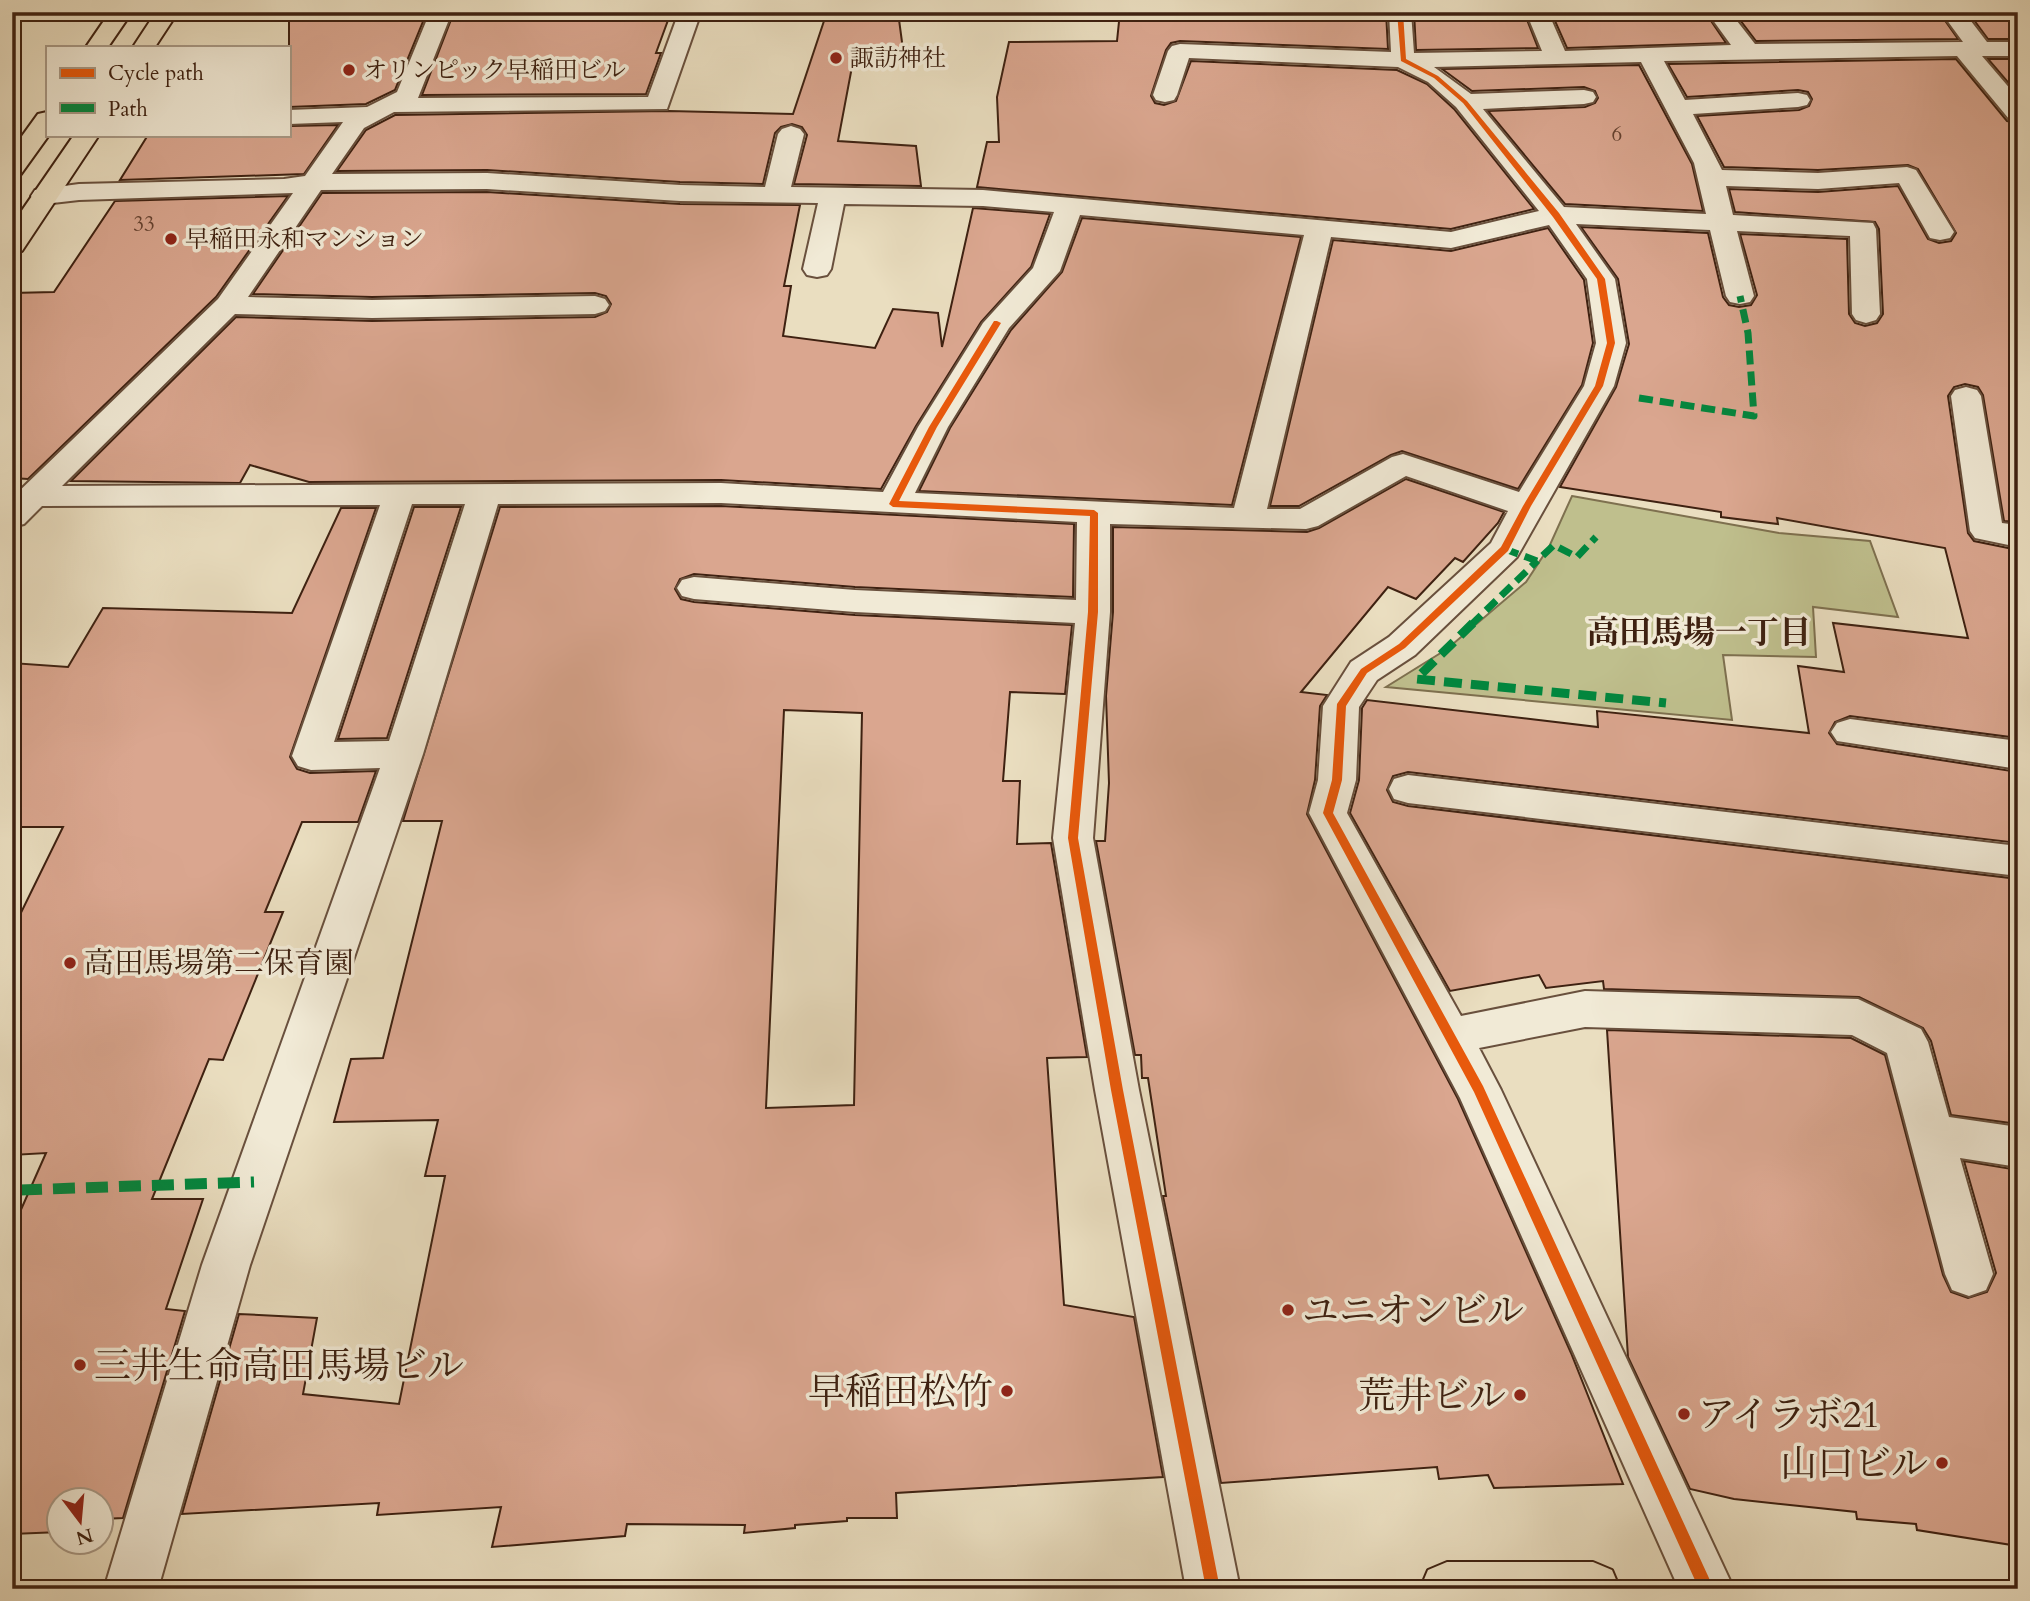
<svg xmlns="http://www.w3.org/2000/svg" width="2030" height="1601" viewBox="0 0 2030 1601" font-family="Cardo,'Noto Serif JP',serif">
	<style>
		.green { fill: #bfbf8d; stroke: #7e704f; stroke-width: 2 }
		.building { fill: #daa68f; stroke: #3e2111; stroke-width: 2; fill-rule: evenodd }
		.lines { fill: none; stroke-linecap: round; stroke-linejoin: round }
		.minor-casing { stroke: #69503d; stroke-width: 4 }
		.major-casing { stroke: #3e2111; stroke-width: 4 }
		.minor { fill: #f1ead6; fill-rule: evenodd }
		.major { fill: #eadec0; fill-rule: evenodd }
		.quiet-far2 { stroke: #00873e; stroke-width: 7; stroke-dasharray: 14 7; stroke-linecap: butt }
		.quiet-far1 { stroke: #00873e; stroke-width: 9; stroke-dasharray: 18 9; stroke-linecap: butt }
		.quiet { stroke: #00873e; stroke-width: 11; stroke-dasharray: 22 11; stroke-linecap: butt }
		.cycleway-casing { stroke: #f1ead6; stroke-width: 5 }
		.cycleway { fill: #e8590c; fill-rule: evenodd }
		.poi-dot { fill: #8f2418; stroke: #f1ead6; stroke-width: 2.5 }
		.labels { text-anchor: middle; stroke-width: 7; stroke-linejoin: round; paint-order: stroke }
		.far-number-label { font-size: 21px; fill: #654230 }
		.far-poi-label { font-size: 24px; fill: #3e2111; stroke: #f1ead6; text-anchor: start }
		.poi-label { font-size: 30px; fill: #3e2111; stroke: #f1ead6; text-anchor: start }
		.neighbourhood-label { font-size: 32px; font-weight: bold; fill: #3e2111; stroke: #f1ead6 }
		.near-poi-label { font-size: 37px; fill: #3e2111; stroke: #f1ead6; text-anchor: start }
	</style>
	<rect width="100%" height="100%" fill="#eadec0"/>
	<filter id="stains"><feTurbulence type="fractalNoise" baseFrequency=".00286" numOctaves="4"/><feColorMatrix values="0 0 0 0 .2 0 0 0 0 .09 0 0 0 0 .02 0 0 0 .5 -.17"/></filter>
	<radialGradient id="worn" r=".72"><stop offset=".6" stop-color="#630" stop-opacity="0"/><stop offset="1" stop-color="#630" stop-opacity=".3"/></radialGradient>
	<path class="green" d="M1572,496L1779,533L1870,541L1898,617L1813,607L1816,657L1723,655L1732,720L1386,687L1447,649L1526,582L1549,547Z"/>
	<path class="building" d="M289,12H427L395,90L366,104L289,107Z
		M454,12H671L656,53H661L646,94L422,95Z
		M827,12H898L904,57L854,56L838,141L916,146L921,186L794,184L807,135L802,127L792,124L781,127L775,133L763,184L680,182L487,170L337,171L366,130L395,115L669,111L793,114Z
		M1120,12H1386L1388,49L1180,41L1171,43L1166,50L1151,96L1155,103L1164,105L1176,101L1191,61L1397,70L1427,84L1454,109L1534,209L1451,229L977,187L987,142H999L997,97L1009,42L1117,41Z
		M1414,12H1524L1538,48L1416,50Z
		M1551,12H1705L1726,43L1567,48Z
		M1734,12H1939L1958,39L1756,41Z
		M1968,12H2018V39H1988Z
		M1956,59L2007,121L2018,123V522L2004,521L1983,395L1978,387L1965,384L1954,387L1948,396L1968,533L1974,541L2018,550V738L1850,716L1835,722L1829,733L1837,744L2018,772V843L1408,772L1393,776L1387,790L1393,802L1408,806L2018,879V1124L1951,1115L1931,1041L1923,1028L1859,997L1604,989L1603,981L1546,988L1539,975L1450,991L1350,813L1359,780L1362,708L1367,700L1598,727L1597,711L1809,733L1798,666L1844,672L1833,623L1968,638L1945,548L1777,518L1778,524L1721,517V512L1560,487L1616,387L1629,344L1618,279L1581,227L1708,233L1723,297L1729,305L1739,307L1751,305L1757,295L1740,234L1847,239L1849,314L1855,323L1865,326L1877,323L1883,314L1879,229L1875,222L1735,212L1729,189L1818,192L1898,186L1928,239L1939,243L1951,241L1956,233L1918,169L1908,165L1818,170L1724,167L1697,116L1799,110L1809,106L1812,99L1808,92L1798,90L1687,97L1668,64Z
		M1988,59H2018V94Z
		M1639,65L1692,164L1703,211L1565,204L1488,111L1585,107L1595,103L1598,98L1595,91L1584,87L1472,91L1442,69Z
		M338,125L304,174L120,180L148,135H289V126Z
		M487,192L680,204L800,205L784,286H791L783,336L875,348L893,309L938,313L942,347L973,208L1050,214L1031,267L981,322L916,426L881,489L721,480L309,482L250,465L240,483L71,481L236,317L372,321L595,317L607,312L611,304L606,296L595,293L372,297L253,294L322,193Z
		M288,196L216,297L28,479L12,478V293L54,292L115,201Z
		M1082,218L1301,237L1232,505L919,491L950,428L1011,330L1062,272Z
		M1548,228L1584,280L1593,343L1582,385L1518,489L1402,451L1391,455L1299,506H1270L1333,240L1451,251Z
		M1406,479L1504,512L1498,523L1463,562L1455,558L1416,599L1388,587L1301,692L1327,695L1320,706L1315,780L1307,814L1458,1099L1571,1353L1623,1484L1494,1488L1488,1475L1439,1479L1437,1467L1221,1483L1163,1196H1166L1148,1078H1142L1141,1055H1135L1096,841H1105L1109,783L1106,696L1113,612V527L1307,532L1319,528Z
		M721,506L1074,524L1073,597L855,587L694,574L680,579L675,589L681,599L694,602L855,615L1072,625L1065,694L1010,692L1003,781H1020L1017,844L1051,843L1087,1057L1047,1058L1064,1305L1134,1317L1163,1477L896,1493L897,1518H847V1521L795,1525V1528L744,1533L745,1525L627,1524L625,1536L492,1547L501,1507L377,1515L379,1503L182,1514L239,1314L317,1318L303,1394L399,1404L445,1176H425L438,1120L334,1122L351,1059L383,1058L442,821H403L500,507ZM784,710L862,713L854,1105L766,1108Z
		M414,507H461L387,738L338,739Z
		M341,508H376L290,757L297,769L310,773L376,771L358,822H302L265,912H283L223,1060L209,1059L152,1199H203L166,1309L185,1311L123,1518L102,1519V1500H60V1532L12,1534V1230L46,1153L12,1155V931L63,827H12V663L68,667L103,608L292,613Z
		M1607,1030L1851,1038L1885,1055L1943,1275L1951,1292L1968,1298L1987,1292L1996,1273L1964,1161L2018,1170V1546L1917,1530L1916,1524L1857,1519L1856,1512L1734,1499L1690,1489L1628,1357Z"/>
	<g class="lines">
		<defs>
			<path id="minor" d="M430,12H452L418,98L648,97L679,12H701L667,109L394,112L364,128L332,174L487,173L680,185L765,187L778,134L782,129L791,126L800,129L804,134L791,187L983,190L1451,232L1539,211L1456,107L1428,82L1398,67L1189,58L1177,95L1174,100L1165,102L1156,100L1153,95L1168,51L1172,46L1180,44L1391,52L1389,12H1411L1414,53L1542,51L1526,12H1548L1565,51L1731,45L1707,12H1730L1755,44L1963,42L1941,12H1964L1987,42H2018V56H1982L2018,98V121L2009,119L1957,56L1664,61L1685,100L1798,93L1807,95L1810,100L1807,105L1798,107L1693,114L1722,170L1818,173L1907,167L1916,170L1954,232L1950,238L1940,240L1930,238L1899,183L1818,189L1726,186L1733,215L1873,223L1876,229L1880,314L1876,320L1866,323L1856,320L1852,314L1850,236L1737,231L1754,296L1750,302L1740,304L1730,302L1726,296L1710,230L1576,224L1615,279L1626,343L1614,386L1517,557L1415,655L1377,680L1359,707L1356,780L1347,813L1461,1016L1585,991L1858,999L1921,1029L1928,1042L1949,1117L2018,1127V1167L1960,1158L1993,1274L1986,1290L1969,1296L1952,1290L1945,1274L1887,1053L1852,1035L1585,1027L1479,1048L1501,1090L1734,1589H1679L1460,1098L1309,813L1318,780L1323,706L1351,662L1389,637L1491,543L1508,511L1406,476L1318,526L1306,529L1110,524V612L1093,838L1139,1090L1240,1589H1186L1095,1090L1053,838L1075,623L855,612L694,599L682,596L677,588L682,580L694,577L855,590L1076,600L1077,522L721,503L498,504L423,754L250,1265L158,1589H104L202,1265L380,768L311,770L298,766L292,756L380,505L42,506L24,524L12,527V498L218,299L293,193L79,200L44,204L35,202L31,196L35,190L79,184L284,179L305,176L343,122L289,124V110L367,107L397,92ZM1641,62L1694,163L1706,214L1564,207L1483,109L1584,104L1593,102L1596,97L1593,92L1584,90L1471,94L1434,67ZM487,189L680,201L818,203L803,269L807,275L817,277L827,275L831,269L844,204L983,206L1054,212L1033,268L983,323L918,427L883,492L721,483L62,486L235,314L372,318L595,314L605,311L609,305L605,299L595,296L372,300L248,297L321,190ZM1080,215L1304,235L1234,508L915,493L948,427L1009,328L1060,271ZM1549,225L1587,279L1596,343L1584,386L1519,492L1403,454L1392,457L1300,509H1267L1331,237L1451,248ZM412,504H465L389,741L334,742Z
				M1966,387L1977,390L1981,396L2002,523L2018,525V547L1975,538L1970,531L1951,396L1955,390Z
				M1850,719L2018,741V769L1837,741L1831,732L1837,723Z
				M1408,775L2018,846V876L1408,803L1394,799L1389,789L1394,779Z"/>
			<path id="major" d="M110,12H132L108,47H86Z
				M156,12H178L155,47H133Z
				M47,112L49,135L21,174L12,177V150L38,114Z
				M74,135H99L22,251L12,253V225Z
				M1447,1562H1593L1612,1570L1620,1589H1420L1428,1570Z"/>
		</defs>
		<use href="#minor" class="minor-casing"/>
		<use href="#major" class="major-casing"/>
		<use href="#minor" class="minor"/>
		<use href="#major" class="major"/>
		<path class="quiet-far2" d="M1639,398L1754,416L1748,333L1740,296
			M1505,549L1537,561L1554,545L1577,557L1596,537
			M1471,625L1537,561"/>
		<path class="quiet-far1" d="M1473,623L1416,679L1666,703"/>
		<path class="quiet" d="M20,1190L254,1182"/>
		<defs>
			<path id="cycleway" d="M1397,12H1403L1406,59L1438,76L1467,101L1559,213L1605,279L1615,343L1603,386L1531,506L1508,551L1405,648L1367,673L1346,706L1342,780L1333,813L1483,1086L1714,1589H1699L1474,1092L1323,813L1332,780L1337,704L1361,669L1399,644L1501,547L1523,506L1595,386L1607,343L1597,279L1553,217L1463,103L1434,78L1401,61Z
				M994,321H997L1001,323L937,427L899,501L1094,510L1098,513V612L1078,838L1123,1090L1220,1589H1206L1111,1090L1068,838L1088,612L1090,516L893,507L889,504L929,427Z"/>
		</defs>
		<use href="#cycleway" class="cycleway-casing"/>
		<use href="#cycleway" class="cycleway"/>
	</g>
	<g class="poi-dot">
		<circle cx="836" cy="58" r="7"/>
		<circle cx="349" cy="70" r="7"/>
		<circle cx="171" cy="239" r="7"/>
		<circle cx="70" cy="963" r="7"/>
		<circle cx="1288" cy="1310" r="7"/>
		<circle cx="80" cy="1365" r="7"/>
		<circle cx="1007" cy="1391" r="7"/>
		<circle cx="1520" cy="1395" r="7"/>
		<circle cx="1684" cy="1414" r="7"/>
		<circle cx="1942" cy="1463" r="7"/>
	</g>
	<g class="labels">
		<g class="far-number-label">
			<text x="1617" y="141">6</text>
			<text x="144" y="231">33</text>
		</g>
		<g class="far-poi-label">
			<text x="850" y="66">諏訪神社</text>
			<text x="363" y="78">オリンピック早稲田ビル</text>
			<text x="185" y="247">早稲田永和マンション</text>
		</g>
		<g class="poi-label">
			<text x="84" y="973">高田馬場第二保育園</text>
		</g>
		<g class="neighbourhood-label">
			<text x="1699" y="643">高田馬場一丁目</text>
		</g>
		<g class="near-poi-label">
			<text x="1302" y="1323">ユニオンビル</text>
			<text x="94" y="1378">三井生命高田馬場ビル</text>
			<text x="993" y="1404" text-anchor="end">早稲田松竹</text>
			<text x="1506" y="1408" text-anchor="end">荒井ビル</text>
			<text x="1698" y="1427">アイラボ21</text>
			<text x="1928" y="1476" text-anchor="end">山口ビル</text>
		</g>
	</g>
	<rect width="2030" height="1601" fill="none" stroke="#eadec0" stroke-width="42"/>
	<rect x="14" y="14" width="2002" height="1573" fill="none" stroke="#3e2111" stroke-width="3.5"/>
	<rect x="21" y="21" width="1988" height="1559" fill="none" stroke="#3e2111" stroke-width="2"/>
	<rect x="46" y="46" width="245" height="91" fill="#f1ead6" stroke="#a99a87" stroke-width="2"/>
	<rect x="60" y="68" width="35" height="10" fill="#e8590c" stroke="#a99a87" stroke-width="2"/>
	<text x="108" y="80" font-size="21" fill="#3e2111">Cycle path</text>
	<rect x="60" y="103" width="35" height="10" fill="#00873e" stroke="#a99a87" stroke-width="2"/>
	<text x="108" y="116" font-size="21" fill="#3e2111">Path</text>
	<g transform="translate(80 1521) rotate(164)"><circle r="33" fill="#f1ead6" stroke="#a99a87" stroke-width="2"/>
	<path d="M0-5L12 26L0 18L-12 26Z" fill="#8f2418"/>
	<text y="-10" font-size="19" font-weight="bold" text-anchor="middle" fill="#3e2111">N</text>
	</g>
	<rect width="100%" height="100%" filter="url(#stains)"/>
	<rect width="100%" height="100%" fill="url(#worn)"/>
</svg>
